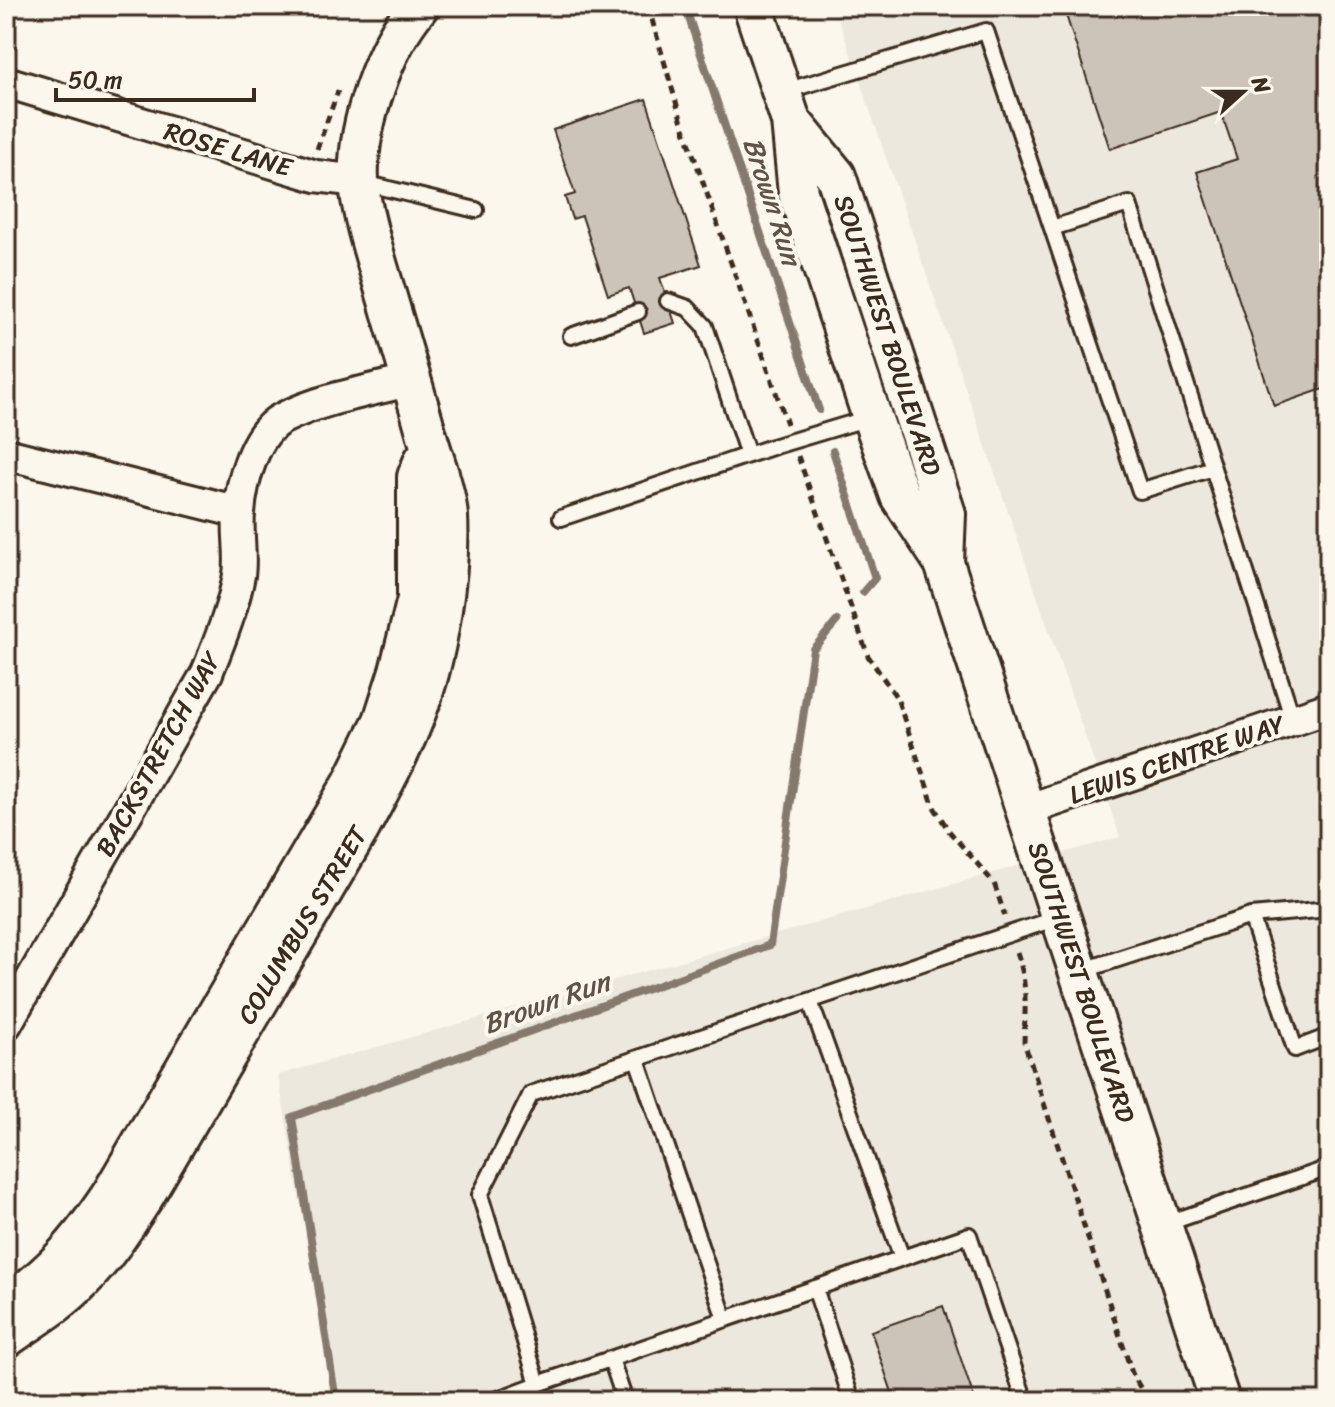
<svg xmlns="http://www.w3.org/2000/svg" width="1335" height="1407" viewBox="0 0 1335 1407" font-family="Sriracha,sans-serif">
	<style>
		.built { fill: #ede8dd }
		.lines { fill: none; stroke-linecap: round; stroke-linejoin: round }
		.stream { stroke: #85796d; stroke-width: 8 }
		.building { fill: #ccc4b9; stroke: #3b2a1e; stroke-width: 2 }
		.service-casing { stroke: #3b2a1e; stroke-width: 20 }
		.minor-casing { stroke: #3b2a1e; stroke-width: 36 }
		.tertiary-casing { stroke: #3b2a1e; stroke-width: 44 }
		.path { stroke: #3b2a1e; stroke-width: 5; stroke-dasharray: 8 6; stroke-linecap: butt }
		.service { stroke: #fbf7ec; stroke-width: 14 }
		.minor { stroke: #fbf7ec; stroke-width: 30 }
		.tertiary { stroke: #fbf7ec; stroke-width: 38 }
		.labels { text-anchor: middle; stroke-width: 8; stroke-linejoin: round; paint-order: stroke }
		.street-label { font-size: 26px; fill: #3b2a1e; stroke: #fbf7ec }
		.water-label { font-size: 28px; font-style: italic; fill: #605246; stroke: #fbf7ec }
	</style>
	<rect width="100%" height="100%" fill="#fbf7ec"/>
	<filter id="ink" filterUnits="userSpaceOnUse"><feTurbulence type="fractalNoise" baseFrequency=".0125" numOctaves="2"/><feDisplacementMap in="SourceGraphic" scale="16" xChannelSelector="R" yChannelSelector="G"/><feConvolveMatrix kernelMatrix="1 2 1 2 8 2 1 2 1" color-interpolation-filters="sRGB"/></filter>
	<g filter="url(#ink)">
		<path class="built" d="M834,6H1329V1401H335L278,1075L1120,837Z"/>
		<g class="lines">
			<path class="stream" d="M685,6L819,410
				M833,451L875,578L863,592
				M336,1401L292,1117L770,945L813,649L837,621"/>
		</g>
		<path class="building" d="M1063,6H1329V387L1274,406L1197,172L1237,159L1221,112L1110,149Z
			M646,99L701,265L660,278L675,323L644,333L629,288L608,295L582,216L572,219L565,197L575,194L553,130Z
			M943,1306L975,1401H895L871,1331Z"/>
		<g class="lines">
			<defs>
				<path id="service" d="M782,92L986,31L1140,491L1213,468
					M360,182L476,210
					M1052,228L1129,204L1293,720
					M668,301L688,308L705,326L748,455
					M571,336L638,312
					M561,518L772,447L872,417
					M1251,916L1329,909
					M1081,971L1251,916L1295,1049L1329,1036
					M810,1001L902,1258
					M637,1059L725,1319
					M1165,1224L1329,1168
					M815,1288L852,1401
					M611,1359L625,1401
					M538,1384L969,1235L1025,1401
					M493,1401L538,1384L480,1195L531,1094L1060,917"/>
				<path id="minor" d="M6,82L316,176L359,181
					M6,454L239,512
					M1026,810L1329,708
					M6,1024L207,673C219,642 233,609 239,575C242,555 237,534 239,514C241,483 254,432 283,418C323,398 370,391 412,380"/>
				<path id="tertiary" d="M753,6L791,121L798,193L872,417L900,496L944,563L1220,1401
					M791,121L836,176L946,514L944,563
					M6,1307C55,1270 77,1246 111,1195L353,782L383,721L399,671L417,599V477L424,460
					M6,1338C31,1320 59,1304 80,1282C105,1257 124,1227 143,1198L360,828C380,790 401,753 416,713C437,660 451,573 448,516C446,491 435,463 428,439C414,388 399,338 384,287C376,259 360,210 359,181C356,127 384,46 419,6"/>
			</defs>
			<use href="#service" class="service-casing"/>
			<use href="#minor" class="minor-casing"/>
			<use href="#tertiary" class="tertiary-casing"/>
			<path class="path" d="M648,6L681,119L787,424
				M317,149L338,91
				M798,456L868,656L897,698L934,807L949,831L994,883L1005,916
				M1017,952C1028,985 1025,1008 1024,1042L1132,1373L1142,1391L1153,1401"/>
			<use href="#service" class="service"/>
			<use href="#minor" class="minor"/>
			<use href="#tertiary" class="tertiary"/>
		</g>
	</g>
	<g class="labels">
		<g class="street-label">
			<text transform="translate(228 149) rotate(17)" y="9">ROSE LANE</text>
			<text transform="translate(888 335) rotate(72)" y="9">SOUTHWEST BOULEVARD</text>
			<text transform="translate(158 754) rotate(-61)" y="9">BACKSTRETCH WAY</text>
			<text transform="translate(1177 759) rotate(-19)" y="9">LEWIS CENTRE WAY</text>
			<text transform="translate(302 925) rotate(-59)" y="9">COLUMBUS STREET</text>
			<text transform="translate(1082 982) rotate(72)" y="9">SOUTHWEST BOULEVARD</text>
		</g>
		<g class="water-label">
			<text transform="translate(773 201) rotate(72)" y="10">Brown Run</text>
			<text transform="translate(546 1002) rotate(-20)" y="10">Brown Run</text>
		</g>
	</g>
	<rect width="1335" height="1407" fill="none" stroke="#fbf7ec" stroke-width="32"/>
	<rect x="16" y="16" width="1303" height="1375" fill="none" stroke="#3b2a1e" stroke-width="3" filter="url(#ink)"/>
	<g transform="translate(1243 92) rotate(69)" stroke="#fbf7ec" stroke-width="6" paint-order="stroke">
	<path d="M0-6L14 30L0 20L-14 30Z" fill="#3b2a1e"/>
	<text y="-12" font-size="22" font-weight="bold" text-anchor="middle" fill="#3b2a1e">N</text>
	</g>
	<path d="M56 88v12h198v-12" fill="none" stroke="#3b2a1e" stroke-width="4"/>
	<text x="68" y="88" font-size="24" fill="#3b2a1e" stroke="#fbf7ec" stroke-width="6" paint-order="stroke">50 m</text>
</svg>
